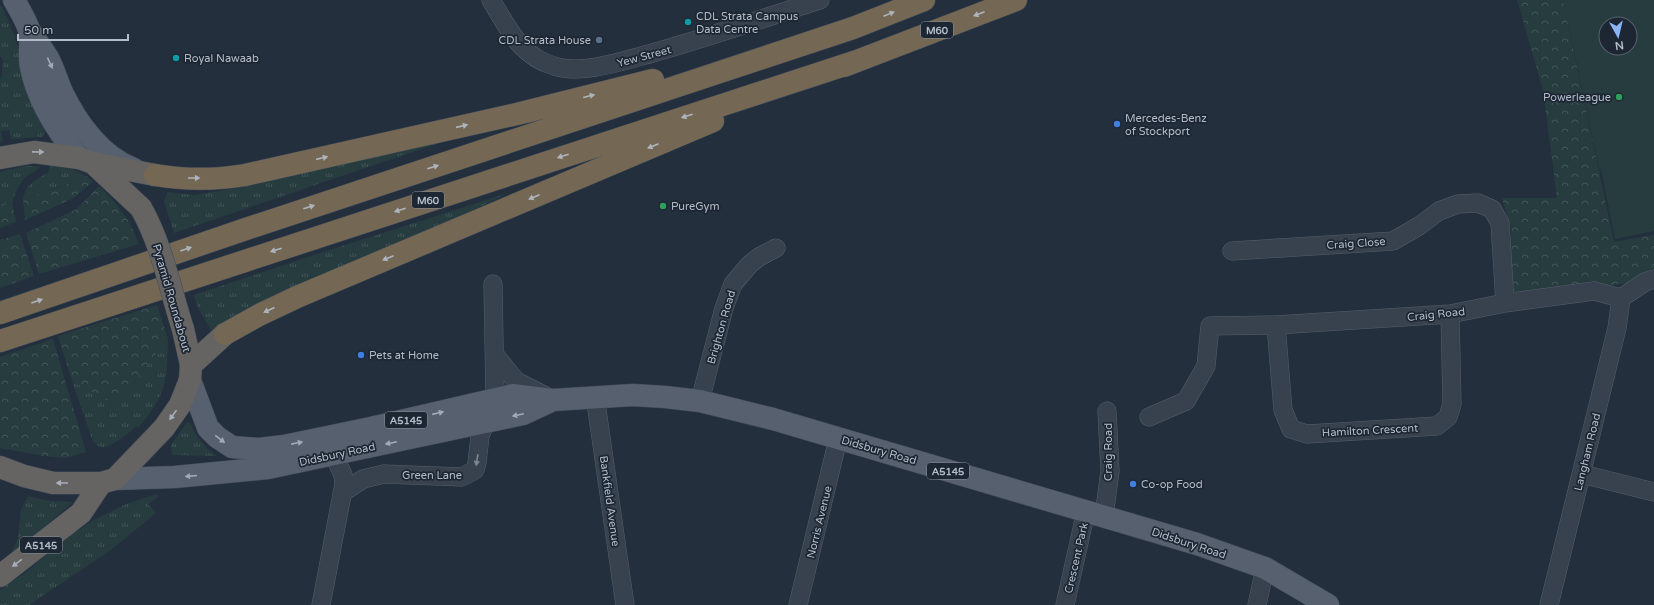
<svg xmlns="http://www.w3.org/2000/svg" width="1654" height="605" viewBox="0 0 1654 605" font-family="'Varela Round',sans-serif">
	<style>
		.grass { fill: url(#grass-tufts) }
		.forest { fill: url(#forest-crowns) }
		.pitch { fill: #263c3f; fill-rule: evenodd }
		.lines { fill: none; stroke-linecap: round; stroke-linejoin: round }
		.minor-casing { stroke: #565f6c; stroke-width: 19 }
		.primary-casing { stroke: #414a57; stroke-width: 23 }
		.trunk-casing { stroke: #434c59; stroke-width: 23 }
		.motorway-casing { stroke: #434c59; stroke-width: 23 }
		.minor { stroke: #38414e; stroke-width: 18 }
		.primary { stroke: #56606e; stroke-width: 22 }
		.trunk { stroke: #656462; stroke-width: 22 }
		.motorway { stroke: #746855; stroke-width: 22 }
		.trunk-bridge-casing { stroke: #434c59; stroke-width: 23; stroke-linecap: butt }
		.trunk-bridge { stroke: #656462; stroke-width: 22 }
		.oneway { fill: #aeb4bd }
		.oneway2 { fill: #a1aab7 }
		.oneway3 { fill: #a8afba }
		.oneway4 { fill: #7c8592 }
		.culture-dot { fill: #0f9aa8; stroke: #1d2633; stroke-width: 1.5 }
		.service-dot { fill: #5c6f8a; stroke: #1d2633; stroke-width: 1.5 }
		.leisure-dot { fill: #2e9e5b; stroke: #1d2633; stroke-width: 1.5 }
		.shop-dot { fill: #3f7fe0; stroke: #1d2633; stroke-width: 1.5 }
		.labels { text-anchor: middle; stroke-width: 3.5; stroke-linejoin: round; paint-order: stroke }
		.shield { fill: #1d2633; stroke: #878f9c; stroke-width: 1 }
		.shield-label { font-size: 10px; font-weight: bold; fill: #b4bcc9 }
		.poi-label { font-size: 11px; fill: #b4bcc9; stroke: #1d2633; text-anchor: start }
		.street-label { font-size: 11px; fill: #b4bcc9; stroke: #1d2633 }
	</style>
	<defs>
		<pattern id="grass-tufts" width="24" height="20" patternUnits="userSpaceOnUse"><rect width="24" height="20" fill="#263c3f"/><path d="M3 7l-1-3M5 7V3M7 7l1-3M15 17l-1-3M17 17v-4M19 17l1-3" fill="none" stroke="#435659"/></pattern>
		<pattern id="forest-crowns" width="20" height="18" patternUnits="userSpaceOnUse"><rect width="20" height="18" fill="#263c3f"/><path d="M2 6a3 3 0 1 1 6 0M12 15a3 3 0 1 1 6 0" fill="none" stroke="#435659"/></pattern>
	</defs>
	<rect width="100%" height="100%" fill="#242f3e"/>
	<path class="grass" d="M0,6H2L14,35L23,64L49,127L42,137L11,139L9,130L1,131L3,141L0,142V78L2,76L3,60L0,56Z
		M457,137L174,233L164,201L168,192L194,195L225,190Z
		M24,166H40C37,172 32,172 27,176C19,182 15,194 12,203L0,207V172Z
		M50,166L72,169L88,177L23,199C26,184 36,179 48,173Z
		M508,193L461,216L272,296L239,313L211,330L198,308L194,295L311,256Z
		M168,339C167,382 167,394 138,428L136,426C131,432 112,446 105,447C100,448 97,445 93,442L72,381L116,405Z
		M187,422L190,423C197,438 204,447 217,456L172,455L171,445Z
		M157,494L158,497L148,504L156,513L111,550L29,605H0V590L25,573L66,538L94,520L126,504Z
		M28,496L50,501L73,502L9,558L18,538L21,510Z"/>
	<path class="forest" d="M1517,0H1563L1614,242L1654,235V273L1629,283L1511,297V227L1502,198H1557L1543,90Z
		M88,177L93,182L72,199L25,220L23,199Z
		M99,186C118,205 130,219 139,244L39,274L26,233L77,209Z
		M12,203L16,222L0,228V207Z
		M20,234L34,276L0,288V240Z
		M157,305L168,339L116,405L72,381L58,336Z
		M53,339L86,452L66,458L44,456L0,448V357Z"/>
	<path class="pitch" d="M1563,0H1654V231L1615,239L1601,170L1599,168ZM1606,24H1630V48H1606Z"/>
	<g class="lines">
		<defs>
			<path id="minor" d="M491,0C508,28 520,56 554,66C581,75 623,61 649,54C707,38 764,18 820,0
				M1232,251L1393,241L1419,226L1439,211L1458,204L1478,203L1492,209L1500,223L1505,303
				M1276,325L1283,410L1291,429L1307,434L1437,426L1448,417L1452,404L1450,314
				M495,355L516,381L546,396
				M595,396L625,605
				M700,401L724,308L733,284L750,264L759,257L776,248
				M1149,417L1186,401L1206,366L1210,326L1276,325L1450,314L1505,303L1594,291L1621,298L1645,282L1654,279
				M1582,474L1654,492
				M342,493L363,479L384,474L462,477L475,470L477,463L480,436L495,398L493,284
				M1104,516L1110,471L1107,411
				M321,605L344,484L343,475L334,455
				M798,605L838,439
				M1065,605L1086,511
				M1257,605L1265,568
				M1549,605L1617,328L1621,298"/>
			<path id="primary" d="M14,0C19,9 26,20 29,30C32,42 28,55 31,67C37,100 58,132 79,158
				M29,30C35,39 42,48 48,58C54,69 57,81 62,92C77,123 101,157 134,169
				M190,380L208,428L217,437L232,447L259,449L284,446L371,428L513,395L553,400L633,395L665,397L700,401L773,419L1197,544L1265,568L1328,605
				M115,479L175,477L268,468L523,414L553,400"/>
			<path id="trunk" d="M0,158L34,152L79,158L93,163L141,208
				M93,163L155,175
				M191,365L225,334
				M0,467L24,476L53,483H101L115,479L164,428L180,405L190,380L191,365L183,329
				M0,576L81,513L101,483"/>
			<path id="motorway" d="M844,66L1016,0
				M155,175C185,180 216,180 245,175L517,114L653,80
				M0,313L243,230L853,28L924,0
				M225,334L259,315L297,297L713,121
				M0,341L857,61"/>
		</defs>
		<use href="#minor" class="minor-casing"/>
		<use href="#primary" class="primary-casing"/>
		<use href="#trunk" class="trunk-casing"/>
		<use href="#motorway" class="motorway-casing"/>
		<use href="#minor" class="minor"/>
		<use href="#primary" class="primary"/>
		<use href="#trunk" class="trunk"/>
		<use href="#motorway" class="motorway"/>
		<defs>
			<path id="trunk-bridge" d="M141,208C162,245 170,289 183,329"/>
		</defs>
		<use href="#trunk-bridge" class="trunk-bridge-casing"/>
		<use href="#trunk-bridge" class="trunk-bridge"/>
	</g>
	<defs><path id="oneway-solid" d="M-6-.8H1V-3.2L6.5 0L1 3.2V.8H-6Z"/></defs>
	<g class="oneway">
		<use href="#oneway-solid" transform="translate(889 14) rotate(-22)"/>
		<use href="#oneway-solid" transform="translate(979 14) rotate(159)"/>
		<use href="#oneway-solid" transform="translate(589 96) rotate(-14)"/>
		<use href="#oneway-solid" transform="translate(687 116) rotate(162)"/>
		<use href="#oneway-solid" transform="translate(462 126) rotate(-13)"/>
		<use href="#oneway-solid" transform="translate(653 146) rotate(157)"/>
		<use href="#oneway-solid" transform="translate(563 156) rotate(162)"/>
		<use href="#oneway-solid" transform="translate(322 158) rotate(-13)"/>
		<use href="#oneway-solid" transform="translate(433 167) rotate(-18)"/>
		<use href="#oneway-solid" transform="translate(194 178)"/>
		<use href="#oneway-solid" transform="translate(534 197) rotate(157)"/>
		<use href="#oneway-solid" transform="translate(309 207) rotate(-18)"/>
		<use href="#oneway-solid" transform="translate(400 210) rotate(162)"/>
		<use href="#oneway-solid" transform="translate(186 249) rotate(-19)"/>
		<use href="#oneway-solid" transform="translate(276 250) rotate(162)"/>
		<use href="#oneway-solid" transform="translate(388 258) rotate(157)"/>
		<use href="#oneway-solid" transform="translate(37 301) rotate(-19)"/>
		<use href="#oneway-solid" transform="translate(269 310) rotate(155)"/>
	</g>
	<g class="oneway2">
		<use href="#oneway-solid" transform="translate(50 63) rotate(65)"/>
		<use href="#oneway-solid" transform="translate(438 413) rotate(-13)"/>
		<use href="#oneway-solid" transform="translate(518 415) rotate(168)"/>
		<use href="#oneway-solid" transform="translate(220 439) rotate(37)"/>
		<use href="#oneway-solid" transform="translate(297 443) rotate(-11)"/>
		<use href="#oneway-solid" transform="translate(391 443) rotate(168)"/>
		<use href="#oneway-solid" transform="translate(191 476) rotate(175)"/>
	</g>
	<g class="oneway3">
		<use href="#oneway-solid" transform="translate(38 152) rotate(1)"/>
		<use href="#oneway-solid" transform="translate(173 415) rotate(126)"/>
		<use href="#oneway-solid" transform="translate(62 483) rotate(-180)"/>
		<use href="#oneway-solid" transform="translate(17 563) rotate(143)"/>
	</g>
	<use class="oneway4" href="#oneway-solid" transform="translate(477 460) rotate(99)"/>
	<g class="culture-dot">
		<circle cx="688" cy="22" r="4"/>
		<circle cx="176" cy="58" r="4"/>
	</g>
	<circle class="service-dot" cx="599" cy="40" r="4"/>
	<g class="leisure-dot">
		<circle cx="1619" cy="97" r="4"/>
		<circle cx="663" cy="206" r="4"/>
	</g>
	<g class="shop-dot">
		<circle cx="1117" cy="124" r="4"/>
		<circle cx="361" cy="355" r="4"/>
		<circle cx="1133" cy="484" r="4"/>
	</g>
	<g class="labels">
		<g class="shield">
			<rect x="921" y="22" width="32" height="16" rx="3"/>
			<rect x="412" y="192" width="32" height="16" rx="3"/>
			<rect x="385" y="412" width="42" height="16" rx="3"/>
			<rect x="927" y="463" width="42" height="16" rx="3"/>
			<rect x="20" y="537" width="42" height="16" rx="3"/>
		</g>
		<g class="shield-label">
			<text x="937" y="34">M60</text>
			<text x="428" y="204">M60</text>
			<text x="406" y="424">A5145</text>
			<text x="948" y="475">A5145</text>
			<text x="41" y="549">A5145</text>
		</g>
		<g class="poi-label">
			<text x="696" y="20">CDL Strata Campus<tspan x="696" dy="13">Data Centre</tspan></text>
			<text x="591" y="44" text-anchor="end">CDL Strata House</text>
			<text x="184" y="62">Royal Nawaab</text>
			<text x="1611" y="101" text-anchor="end">Powerleague</text>
			<text x="1125" y="122">Mercedes-Benz<tspan x="1125" dy="13">of Stockport</tspan></text>
			<text x="671" y="210">PureGym</text>
			<text x="369" y="359">Pets at Home</text>
			<text x="1141" y="488">Co-op Food</text>
		</g>
		<g class="street-label">
			<text transform="translate(644 56) rotate(-15)" y="4">Yew Street</text>
			<text transform="translate(1356 243) rotate(-4)" y="4">Craig Close</text>
			<text transform="translate(172 298) rotate(74)" y="4">Pyramid Roundabout</text>
			<text transform="translate(1436 314) rotate(-6)" y="4">Craig Road</text>
			<text transform="translate(721 327) rotate(-74)" y="4">Brighton Road</text>
			<text transform="translate(1370 430) rotate(-3)" y="4">Hamilton Crescent</text>
			<text transform="translate(879 450) rotate(16)" y="4">Didsbury Road</text>
			<text transform="translate(1108 452) rotate(-90)" y="4">Craig Road</text>
			<text transform="translate(1587 452) rotate(-76)" y="4">Langham Road</text>
			<text transform="translate(337 454) rotate(-12)" y="4">Didsbury Road</text>
			<text x="432" y="479">Green Lane</text>
			<text transform="translate(610 501) rotate(82)" y="4">Bankfield Avenue</text>
			<text transform="translate(819 522) rotate(-76)" y="4">Norris Avenue</text>
			<text transform="translate(1189 543) rotate(18)" y="4">Didsbury Road</text>
			<text transform="translate(1076 558) rotate(-77)" y="4">Crescent Park</text>
		</g>
	</g>
	<g transform="translate(1618 36) rotate(172)"><circle r="19" fill="#1d2633" stroke="#59626f"/>
	<path d="M0-3L7 15L0 10L-7 15Z" fill="#8ab4f8"/>
	<text y="-6" font-size="11" font-weight="bold" text-anchor="middle" fill="#b4bcc9">N</text>
	</g>
	<path d="M18 34v6h110v-6" fill="none" stroke="#b4bcc9" stroke-width="2"/>
	<text x="24" y="34" font-size="12" fill="#b4bcc9" stroke="#1d2633" stroke-width="3" paint-order="stroke">50 m</text>
</svg>
